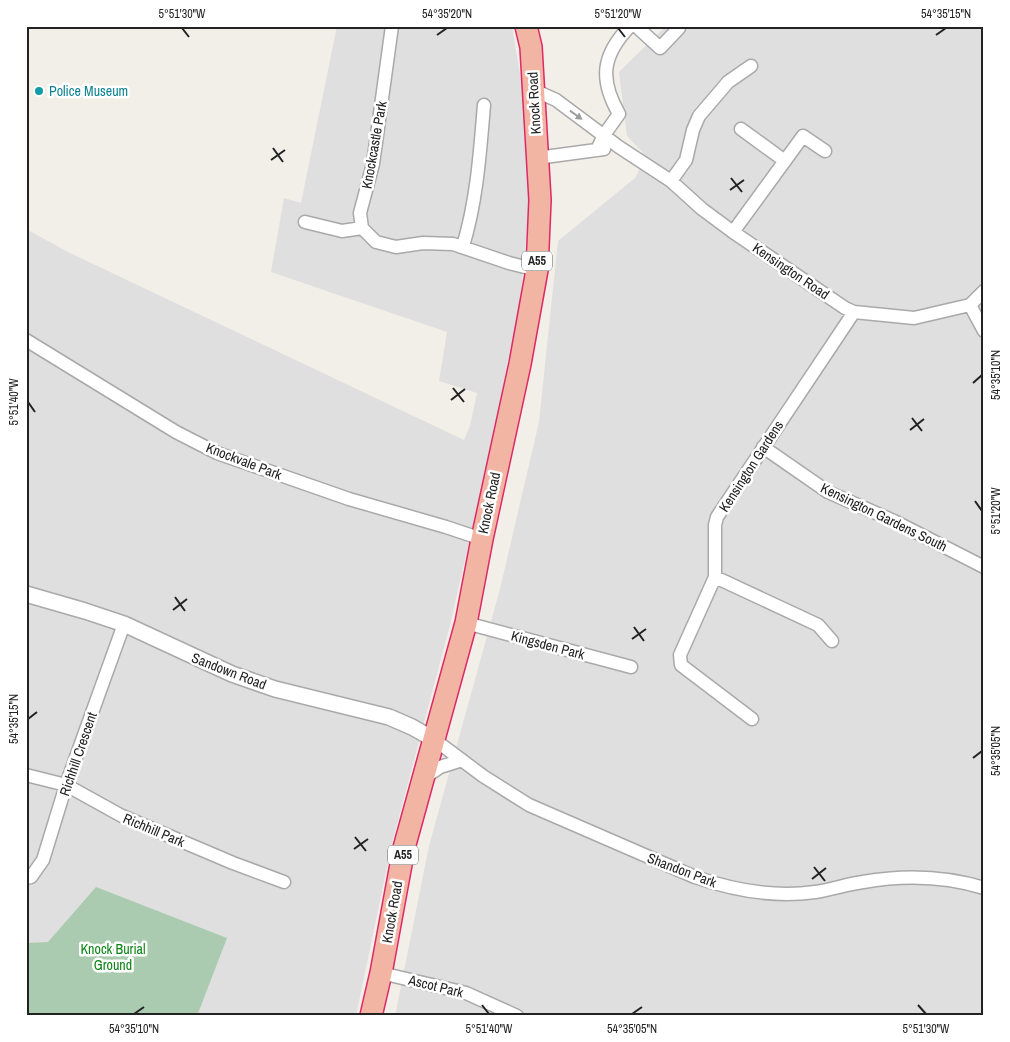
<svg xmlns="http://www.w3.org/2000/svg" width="1010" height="1042" viewBox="0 0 1010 1042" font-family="'Archivo Narrow',sans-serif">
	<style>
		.residential { fill: #e0dfdf }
		.cemetery { fill: #aacbaf }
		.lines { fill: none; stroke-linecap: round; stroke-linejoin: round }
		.minor-casing { stroke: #a9a9a9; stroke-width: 15 }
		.tertiary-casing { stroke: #a9a9a9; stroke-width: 18 }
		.trunk-casing { stroke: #dc2a67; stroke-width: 24 }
		.minor { stroke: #fff; stroke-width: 12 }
		.tertiary { stroke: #fff; stroke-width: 15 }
		.trunk { stroke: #f2b4a3; stroke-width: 21 }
		.oneway { fill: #9c9c9c }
		.ticks { fill: none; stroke: #222; stroke-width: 2 }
		.culture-dot { fill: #0f9aa8; stroke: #fff; stroke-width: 2 }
		.labels { text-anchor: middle; stroke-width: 5; stroke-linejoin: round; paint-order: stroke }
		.shield { fill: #fff; stroke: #646464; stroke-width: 1 }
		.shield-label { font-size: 12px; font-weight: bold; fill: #222 }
		.culture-label { font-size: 14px; fill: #0d838f; stroke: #fff; text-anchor: start }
		.street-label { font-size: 14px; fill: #222; stroke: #fff }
		.park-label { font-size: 14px; fill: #0c8416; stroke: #fff }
		.neatline { fill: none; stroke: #222; stroke-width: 2 }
		.ticks-label { font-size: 12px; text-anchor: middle; fill: #222 }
	</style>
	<rect width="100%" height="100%" fill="#f2efe9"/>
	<path class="residential" d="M337,26H512L523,92L530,199L520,302L489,455L450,625L392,843L356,1016H26V229L68,252L464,440L470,426L477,393L439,381L447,332L271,272L284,198L301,203Z
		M666,26H984V1016H395L429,846L500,589L539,422L558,241L635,178L646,156L627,136L619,72Z"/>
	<path class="cemetery" d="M96,887L227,938L197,1016H26V943L48,942Z"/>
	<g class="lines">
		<defs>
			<path id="minor" d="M392,26L373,164L360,213L362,228L376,242L396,247L423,243L453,244L509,263L537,270
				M636,26L660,48L679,28
				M534,90L556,100L619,147L671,181L702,209L733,232L845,308L854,312L914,318L970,305L984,291
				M741,129L785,161
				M597,150L604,135L619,114C599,79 602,55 630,26
				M537,158L604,149
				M671,181L686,160L693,130L699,116L728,82L751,66
				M305,222L342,231L362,228
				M733,232L803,136L825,151
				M463,246C477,200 480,152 484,105
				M970,305L984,331
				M26,340L176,432L217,453L349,499L446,527L482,539
				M763,447L828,492L894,521L984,567
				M715,577L818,625L832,641
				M466,623L631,667
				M752,719L681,665L680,655L715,577V525L717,517L854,312
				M435,740L483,776L529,805L695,877C733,890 774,898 815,892C831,890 847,884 863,882C903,875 945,876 984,888
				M26,775L66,785L122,816L233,863L284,882
				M424,778L440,767L462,760
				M26,878L31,877L43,860L66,785L124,624
				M381,973L466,993L517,1016"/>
			<path id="tertiary" d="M26,594L85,611L124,624L232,674L275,689L389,717L412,727L435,740"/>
			<path id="trunk" d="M371,1016L381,973L404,848L466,623L482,539L520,364L537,270L540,200L531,47L526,26"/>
		</defs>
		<use href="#minor" class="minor-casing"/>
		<use href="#tertiary" class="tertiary-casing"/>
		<use href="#trunk" class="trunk-casing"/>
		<use href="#minor" class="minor"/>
		<use href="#tertiary" class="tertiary"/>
		<use href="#trunk" class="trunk"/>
	</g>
	<defs><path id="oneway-solid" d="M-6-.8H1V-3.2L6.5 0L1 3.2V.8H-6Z" transform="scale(1.25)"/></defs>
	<use class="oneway" href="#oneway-solid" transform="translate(576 115) rotate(36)"/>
	<path class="ticks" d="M182,28L189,37M618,28L625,37M437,35L447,28M936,35L946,28M273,148L283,162M271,160L285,150M731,178L742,192M730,190L744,180M973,383L982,375M453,388L464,402M451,400L465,389M28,402L35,412M912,418L922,431M910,430L924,419M975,501L982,511M175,597L185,611M173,610L187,599M634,627L644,641M632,639L646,629M28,719L37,712M973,758L982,751M355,837L366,851M354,849L368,839M814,867L825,881M812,879L826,868M482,1005L489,1014M918,1005L926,1014M134,1014L144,1007M632,1014L642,1007"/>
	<circle class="culture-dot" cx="39" cy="91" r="5"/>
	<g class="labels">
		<g class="shield">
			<rect x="522" y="251.5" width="30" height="19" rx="4"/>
			<rect x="388" y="845.5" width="30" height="19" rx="4"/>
		</g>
		<g class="shield-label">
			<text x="537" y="265">A55</text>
			<text x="403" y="859">A55</text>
		</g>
		<g class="culture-label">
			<text x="49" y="96">Police Museum</text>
		</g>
		<g class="street-label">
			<text transform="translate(534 103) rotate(-93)" y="5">Knock Road</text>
			<text transform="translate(374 145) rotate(-80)" y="5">Knockcastle Park</text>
			<text transform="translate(791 271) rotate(34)" y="5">Kensington Road</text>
			<text transform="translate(244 461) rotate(21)" y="5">Knockvale Park</text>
			<text transform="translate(751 466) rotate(-57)" y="5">Kensington Gardens</text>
			<text transform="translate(489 503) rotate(-78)" y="5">Knock Road</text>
			<text transform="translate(884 517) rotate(26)" y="5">Kensington Gardens South</text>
			<text transform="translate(548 645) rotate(15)" y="5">Kingsden Park</text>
			<text transform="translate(229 671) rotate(21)" y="5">Sandown Road</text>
			<text transform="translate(78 754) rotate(-71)" y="5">Richhill Crescent</text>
			<text transform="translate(154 830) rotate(23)" y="5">Richhill Park</text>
			<text transform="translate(682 870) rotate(21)" y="5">Shandon Park</text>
			<text transform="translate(392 912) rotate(-80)" y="5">Knock Road</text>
			<text transform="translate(436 986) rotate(14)" y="5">Ascot Park</text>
		</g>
		<g class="park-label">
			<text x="113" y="954">Knock Burial<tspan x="113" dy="16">Ground</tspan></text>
		</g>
	</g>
	<rect width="1010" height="1042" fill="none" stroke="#ffffff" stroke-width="55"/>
	<rect x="28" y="28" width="954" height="986" class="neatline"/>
	<g class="ticks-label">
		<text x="182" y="18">5°51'30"W</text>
		<text x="447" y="18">54°35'20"N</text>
		<text x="618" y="18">5°51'20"W</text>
		<text x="946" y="18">54°35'15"N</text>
		<text transform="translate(996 375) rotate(-90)" y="4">54°35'10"N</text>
		<text transform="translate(14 402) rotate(-90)" y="4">5°51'40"W</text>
		<text transform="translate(996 511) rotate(-90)" y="4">5°51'20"W</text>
		<text transform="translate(14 719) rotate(-90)" y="4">54°35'15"N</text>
		<text transform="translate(996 751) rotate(-90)" y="4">54°35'05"N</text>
		<text x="134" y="1033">54°35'10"N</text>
		<text x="489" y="1033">5°51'40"W</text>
		<text x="632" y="1033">54°35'05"N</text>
		<text x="926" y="1033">5°51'30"W</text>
	</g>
</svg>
